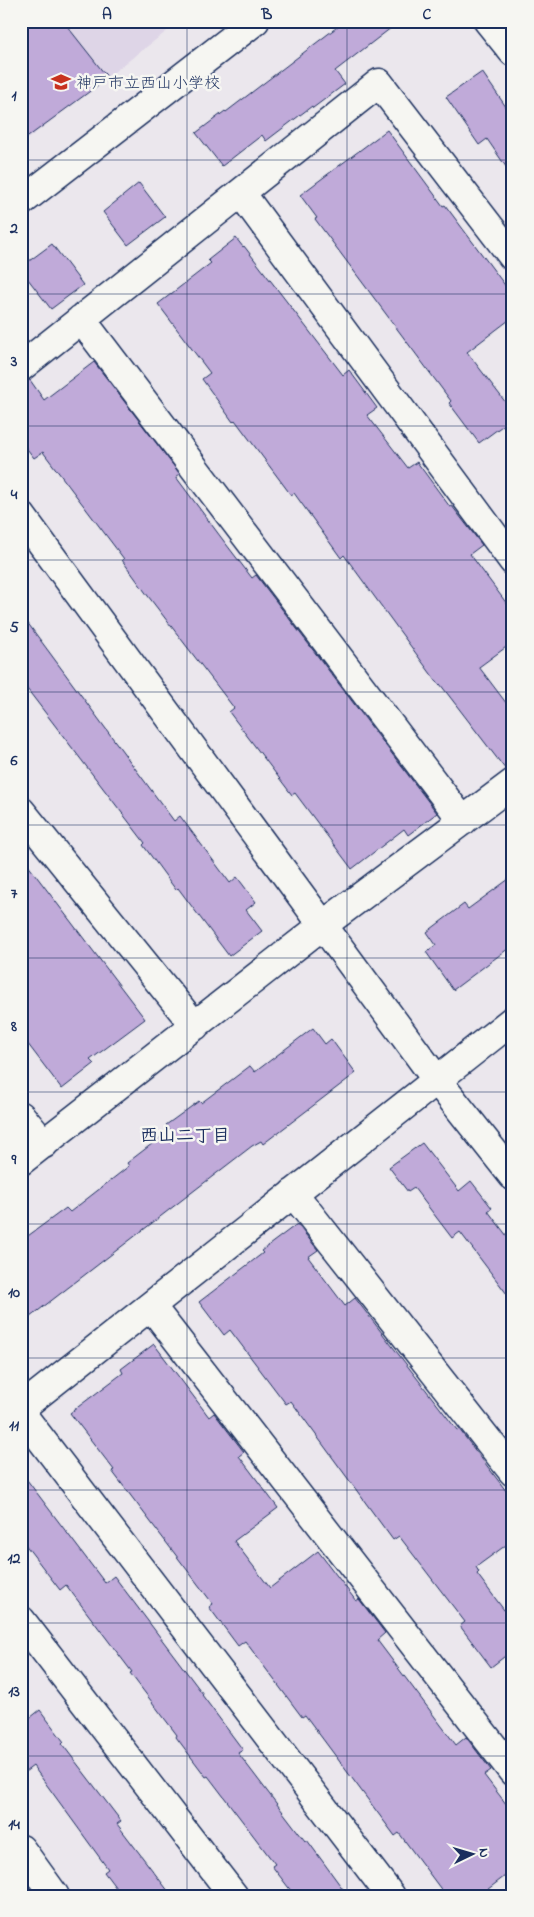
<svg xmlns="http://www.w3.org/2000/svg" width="534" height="1917" viewBox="0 0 534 1917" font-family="'Indie Flower','Klee One',sans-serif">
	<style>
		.built { fill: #ded5e7 }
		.building { fill: #c0aad9; stroke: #1b2f5e }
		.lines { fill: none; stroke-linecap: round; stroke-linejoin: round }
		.minor-casing { stroke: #1b2f5e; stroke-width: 31 }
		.minor { stroke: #f6f6f2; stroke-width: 28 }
		.grid { fill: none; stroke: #1b2f5e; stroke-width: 1; stroke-opacity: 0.55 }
		.labels { text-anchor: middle; stroke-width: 5; stroke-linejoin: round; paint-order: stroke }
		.poi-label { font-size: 16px; fill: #1b2f5e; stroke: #f6f6f2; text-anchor: start }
		.neighbourhood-label { font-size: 18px; font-weight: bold; fill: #1b2f5e; stroke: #f6f6f2 }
		.neatline { fill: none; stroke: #1b2f5e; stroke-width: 2 }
		.grid-label { font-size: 16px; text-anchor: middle; font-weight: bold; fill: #1b2f5e }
	</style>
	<rect width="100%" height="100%" fill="#ebe7ed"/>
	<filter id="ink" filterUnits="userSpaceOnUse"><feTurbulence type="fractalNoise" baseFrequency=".02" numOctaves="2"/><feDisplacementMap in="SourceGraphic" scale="10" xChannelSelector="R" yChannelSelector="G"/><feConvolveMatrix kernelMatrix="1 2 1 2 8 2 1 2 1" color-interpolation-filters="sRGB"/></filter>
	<g filter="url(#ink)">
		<path class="built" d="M21,21H180L21,144Z"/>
		<path class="building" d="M21,21H63L108,78L21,142Z
			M345,21H400L335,71L345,84L313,108L312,106L266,141L262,135L222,166L196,133L225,111L226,112Z
			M482,72L513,117V177L487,139L479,145L446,97Z
			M387,130L443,206L445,205L513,296V317L467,352L513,412V418L479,443L449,403L451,401L315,219L317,218L300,195Z
			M139,183L165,217L128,245L103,212Z
			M236,238L243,247L244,246L343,375L349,370L377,408L367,415L408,468L417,462L450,507L452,506L482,545L470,554L513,612V642L479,667L513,712V768L506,770L440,684L439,685L344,555L341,558L294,493L291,495L235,420L233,422L202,379L210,373L158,304L211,263L208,260Z
			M52,244L83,285L51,309L21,270V267Z
			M94,362L180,474L176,477L223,540L252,578L256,575L437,813L408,835L404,829L352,869L295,793L292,795L229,712L234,708L148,596L122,560L124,559L43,452L34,458L21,441V382L30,380L44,400Z
			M21,614L174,821L180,816L230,883L237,877L256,902L246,910L262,931L229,956L178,888L176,890L143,845L145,843L21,681Z
			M21,856L145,1019L90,1060L94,1064L62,1089L21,1035Z
			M513,876V945L453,990L426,952L436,945L427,932L464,904L468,909Z
			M313,1028L325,1044L331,1039L356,1073L263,1144L261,1141L252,1146L21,1324V1241L66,1208L70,1212L129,1166L127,1163L170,1130L166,1125L199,1101L201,1103L250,1066L255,1072Z
			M422,1143L459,1191L471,1181L492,1208L488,1211L513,1244V1302L460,1232L452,1238L414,1188L408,1192L389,1167Z
			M297,1224L318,1250L308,1257L345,1306L355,1298L457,1430L459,1429L513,1500V1540L476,1567L479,1572L477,1574L513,1622V1650L491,1667L460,1626L465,1622L399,1536L393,1540L291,1401L286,1404L230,1330L224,1335L199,1302L263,1253L261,1251Z
			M154,1344L209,1417L214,1413L244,1452L239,1456L278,1508L234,1541L270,1588L318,1551L356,1601L359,1599L385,1633L377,1640L456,1745L466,1737L491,1770L484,1775L513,1813V1870L479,1896H446L399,1833L395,1836L305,1715L302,1717L245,1641L238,1646L209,1607L213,1604L112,1471L114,1470L70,1413L123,1373L121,1369Z
			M21,1472L105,1583L114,1576L203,1694L202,1695L243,1750L238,1753L305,1841L307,1840L348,1896H295L272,1866L275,1864L208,1776L206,1777L176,1737L177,1735L130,1673L132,1672L66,1585L60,1590L21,1539Z
			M40,1710L64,1742L62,1744L121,1821L117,1824L172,1896H122L104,1872L108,1869L33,1766L21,1775V1725Z"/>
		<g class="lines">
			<defs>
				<path id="minor" d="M488,21L513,52
					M241,193L513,561
					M21,202L255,21
					M81,319L463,821
					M21,367L379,83L513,257
					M21,515L436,1079L513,1176
					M21,811L195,1026
					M21,1116L44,1144
					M21,1161L323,925L513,783
					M293,1193L513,1472
					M151,1306L513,1772
					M21,1408L513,1020
					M21,1413L391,1896
					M21,1620L234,1896
					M21,1849L55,1896"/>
			</defs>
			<use href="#minor" class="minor-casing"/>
			<use href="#minor" class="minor"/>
		</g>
	</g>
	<path class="grid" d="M187,21V1896M347,21V1896M21,160H513M21,294H513M21,426H513M21,560H513M21,692H513M21,825H513M21,958H513M21,1092H513M21,1224H513M21,1358H513M21,1490H513M21,1623H513M21,1756H513"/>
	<defs>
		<symbol id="school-bare" viewBox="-9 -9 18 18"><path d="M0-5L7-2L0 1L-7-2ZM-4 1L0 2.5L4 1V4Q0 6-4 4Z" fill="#c8321e" stroke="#f6f6f2" stroke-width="2.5" paint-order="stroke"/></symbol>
	</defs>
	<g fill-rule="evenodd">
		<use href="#school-bare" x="47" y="68" width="28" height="28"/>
	</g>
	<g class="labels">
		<g class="poi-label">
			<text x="76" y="88">神戸市立西山小学校</text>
		</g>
		<g class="neighbourhood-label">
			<text x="185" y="1141">西山二丁目</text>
		</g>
	</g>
	<rect width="534" height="1917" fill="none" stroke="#f6f6f2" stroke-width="55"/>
	<g transform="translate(472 1854) rotate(85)" stroke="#f6f6f2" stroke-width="4" paint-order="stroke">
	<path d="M0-4L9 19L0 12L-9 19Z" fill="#1b2f5e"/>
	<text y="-8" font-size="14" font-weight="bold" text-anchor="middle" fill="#1b2f5e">N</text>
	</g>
	<rect x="28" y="28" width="478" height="1862" class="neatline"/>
	<g class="grid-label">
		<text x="107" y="19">A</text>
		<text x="267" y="19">B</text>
		<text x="427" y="19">C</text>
		<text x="14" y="100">1</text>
		<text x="14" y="233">2</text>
		<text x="14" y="366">3</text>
		<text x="14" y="499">4</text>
		<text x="14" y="632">5</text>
		<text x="14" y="765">6</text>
		<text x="14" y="898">7</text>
		<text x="14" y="1031">8</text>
		<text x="14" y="1164">9</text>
		<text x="14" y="1297">10</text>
		<text x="14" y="1430">11</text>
		<text x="14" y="1563">12</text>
		<text x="14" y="1696">13</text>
		<text x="14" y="1829">14</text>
	</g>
</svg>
